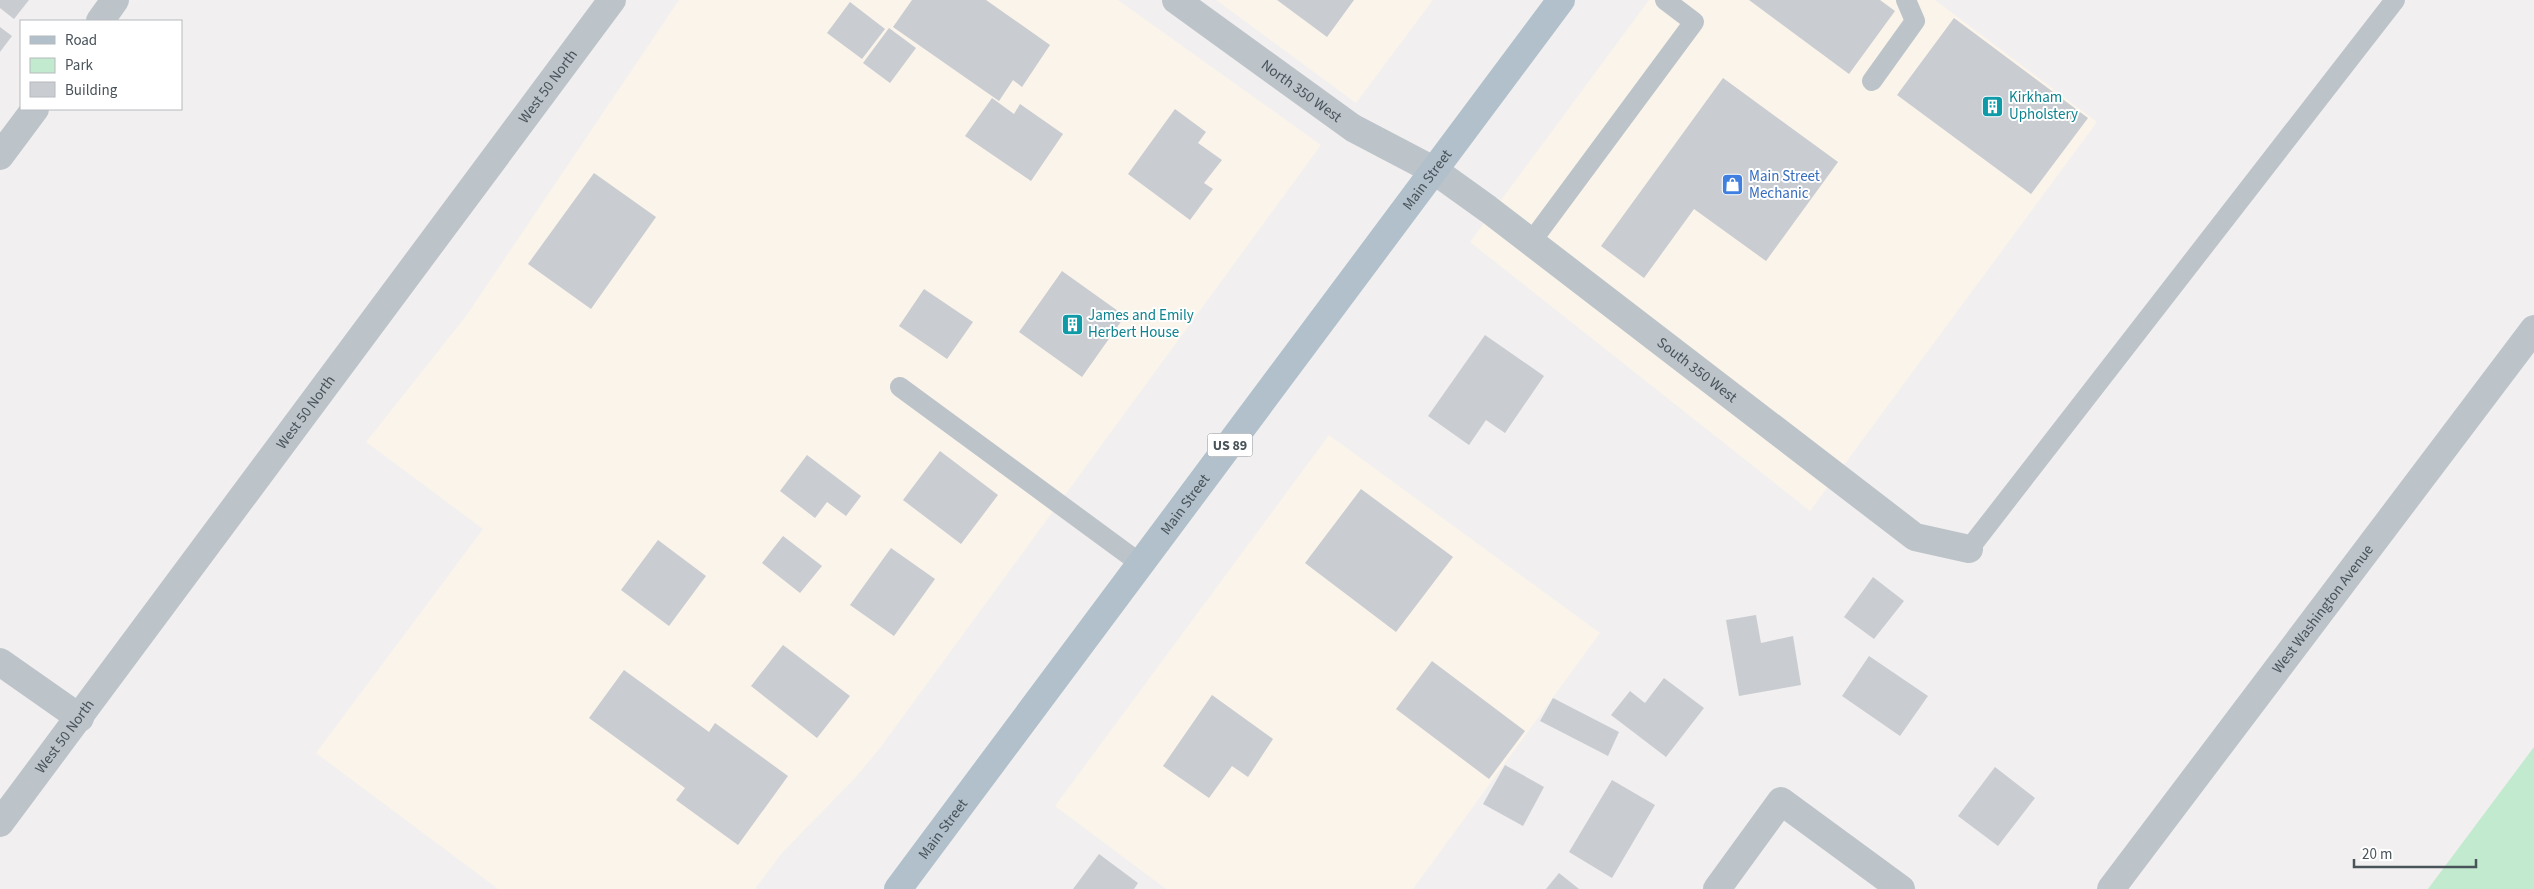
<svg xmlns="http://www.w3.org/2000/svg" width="2534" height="889" viewBox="0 0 2534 889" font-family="'Source Sans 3',sans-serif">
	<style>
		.commercial { fill: #faf4ea }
		.green { fill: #c1eace }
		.building { fill: #c9ccd1 }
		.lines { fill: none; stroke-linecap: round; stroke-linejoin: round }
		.lane { stroke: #bcc4ca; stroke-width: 20 }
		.street { stroke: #bcc4ca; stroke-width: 28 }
		.primary { stroke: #b1c0cb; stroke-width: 28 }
		.labels { text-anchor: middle; stroke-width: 4; stroke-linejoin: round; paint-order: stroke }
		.shield { fill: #fff; stroke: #80878c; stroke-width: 1 }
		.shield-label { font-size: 14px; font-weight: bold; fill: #49535a }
		.street-label { font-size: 15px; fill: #49535a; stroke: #fff }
		.culture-label { font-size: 15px; fill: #0d838f; stroke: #fff; text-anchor: start }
		.shop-label { font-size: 15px; fill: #366cbe; stroke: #fff; text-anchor: start }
	</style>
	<rect width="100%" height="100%" fill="#f1efef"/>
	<path class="commercial" d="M679,0H1118L1321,145L880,748L856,777L782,853L755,889H498L316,753L483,529L366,442L466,316Z
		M1216,0H1433L1356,103Z
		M1649,0H1935L2097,122L1810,511L1470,242Z
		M1329,435L1600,633L1413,889H1166L1055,806Z"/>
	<path class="green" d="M2534,747V889H2428Z"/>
	<path class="building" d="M0,0H29L14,19L0,8Z
		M912,0H986L1050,45L1022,87L1013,80L999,101L893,27Z
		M1277,0H1354L1327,37Z
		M1749,0H1880L1895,11L1849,74Z
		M850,2L885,29L862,59L827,33Z
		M1954,18L2088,118L2031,194L1897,95Z
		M0,27L12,36L0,52Z
		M889,28L916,48L890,83L863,63Z
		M1723,78L1838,162L1766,261L1694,209L1644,278L1601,246Z
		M992,98L1014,114L1020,104L1063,134L1031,181L965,136Z
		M1175,109L1206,132L1198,143L1222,160L1204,183L1213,189L1190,220L1128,174Z
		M594,173L656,217L591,309L528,264Z
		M1062,271L1125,316L1082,377L1019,332Z
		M924,289L973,322L947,359L899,326Z
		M1485,335L1544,376L1505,433L1486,420L1469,445L1428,416Z
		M940,451L998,495L961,544L903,500Z
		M807,455L861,496L846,516L827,502L815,518L780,491Z
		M1361,489L1453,557L1396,632L1305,563Z
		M783,536L822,566L800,593L762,563Z
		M658,540L706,576L669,626L621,590Z
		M891,548L935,579L894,636L850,605Z
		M1873,577L1904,601L1874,639L1844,617Z
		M1756,615L1761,643L1793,636L1801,685L1739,696L1726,620Z
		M783,645L850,696L817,738L751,686Z
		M1869,656L1928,696L1900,736L1842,696Z
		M1432,661L1525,731L1489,779L1396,709Z
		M624,670L709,732L715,723L788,776L738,845L676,800L685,788L589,718Z
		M1664,678L1704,708L1666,757L1611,715L1630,691L1645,703Z
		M1212,695L1273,739L1248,777L1232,766L1209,798L1163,766Z
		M1553,698L1619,732L1608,756L1540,721Z
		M1505,765L1544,787L1523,826L1483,804Z
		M1995,767L2035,798L1998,846L1958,816Z
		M1612,780L1655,805L1612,878L1569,852Z
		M1099,854L1138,883L1134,889H1073Z
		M1559,873L1579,889H1546Z"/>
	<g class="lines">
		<path class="lane" d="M1872,81L1915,21L1906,0
			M1531,242L1694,22L1665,0
			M900,387L1141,564
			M1969,549L2395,0"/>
		<g class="street">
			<path id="s1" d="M1176,0L1353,128L1435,171L1488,209L1915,537L1969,549"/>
			<path d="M100,21L115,0"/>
			<path d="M0,156L35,109"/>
			<path d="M0,662L80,718"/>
			<path id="s2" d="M0,823L612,0"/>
			<path d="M1717,889L1781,801L1901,889"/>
			<path id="s3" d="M2111,889L2534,329"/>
		</g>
		<path class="primary" id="s4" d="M898,889L1561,0"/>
	</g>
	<defs>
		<symbol id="building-square" viewBox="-11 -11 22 22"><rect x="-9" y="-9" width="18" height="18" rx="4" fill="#0f9aa8" stroke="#fff"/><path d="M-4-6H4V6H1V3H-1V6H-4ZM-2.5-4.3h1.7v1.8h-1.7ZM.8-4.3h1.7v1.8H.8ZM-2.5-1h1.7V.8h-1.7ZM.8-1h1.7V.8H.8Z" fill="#fff"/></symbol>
		<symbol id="shop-square" viewBox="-11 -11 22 22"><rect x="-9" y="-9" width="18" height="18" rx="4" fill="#3f7fe0" stroke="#fff"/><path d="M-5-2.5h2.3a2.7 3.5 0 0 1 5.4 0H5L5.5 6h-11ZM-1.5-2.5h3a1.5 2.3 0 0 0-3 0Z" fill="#fff"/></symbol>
	</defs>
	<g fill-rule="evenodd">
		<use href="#building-square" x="1980" y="94" width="25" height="25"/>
		<use href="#shop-square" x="1720" y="172" width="25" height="25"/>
		<use href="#building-square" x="1060" y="312" width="25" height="25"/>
	</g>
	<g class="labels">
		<rect class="shield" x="1207.5" y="433.5" width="45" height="23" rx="4"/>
		<g class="shield-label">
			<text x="1230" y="450">US 89</text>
		</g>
		<g class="street-label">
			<text dy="5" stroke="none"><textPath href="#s2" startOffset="918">West 50 North</textPath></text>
			<text dy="5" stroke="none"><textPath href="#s1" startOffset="155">North 350 West</textPath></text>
			<text dy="5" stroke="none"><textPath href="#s4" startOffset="885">Main Street</textPath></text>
			<text dy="5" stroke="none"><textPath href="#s1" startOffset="640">South 350 West</textPath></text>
			<text dy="5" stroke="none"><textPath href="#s2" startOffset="512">West 50 North</textPath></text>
			<text dy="5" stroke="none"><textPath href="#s4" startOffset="480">Main Street</textPath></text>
			<text dy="5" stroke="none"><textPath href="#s3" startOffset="351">West Washington Avenue</textPath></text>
			<text dy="5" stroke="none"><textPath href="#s2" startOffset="108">West 50 North</textPath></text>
			<text dy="5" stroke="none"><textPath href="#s4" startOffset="75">Main Street</textPath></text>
		</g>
		<g class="culture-label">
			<text x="2009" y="102">Kirkham<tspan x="2009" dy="17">Upholstery</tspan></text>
			<text x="1088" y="320">James and Emily<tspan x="1088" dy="17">Herbert House</tspan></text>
		</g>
		<g class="shop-label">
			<text x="1749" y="181">Main Street<tspan x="1749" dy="17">Mechanic</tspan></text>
		</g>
	</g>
	<rect x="20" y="20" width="162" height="90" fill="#ffffff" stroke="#b6babd"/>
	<rect x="30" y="36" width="25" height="8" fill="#b1c0cb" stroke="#b6babd"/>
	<text x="65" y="45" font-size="15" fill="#49535a">Road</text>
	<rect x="30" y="58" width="25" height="15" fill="#c1eace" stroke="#b6babd"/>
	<text x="65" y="70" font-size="15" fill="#49535a">Park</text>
	<rect x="30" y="82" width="25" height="15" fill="#c9ccd1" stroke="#b6babd"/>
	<text x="65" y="95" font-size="15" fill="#49535a">Building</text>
	<path d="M2354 859v8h122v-8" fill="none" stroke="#49535a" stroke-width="2.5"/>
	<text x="2362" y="859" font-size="15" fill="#49535a" stroke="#ffffff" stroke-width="4" paint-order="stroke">20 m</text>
</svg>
